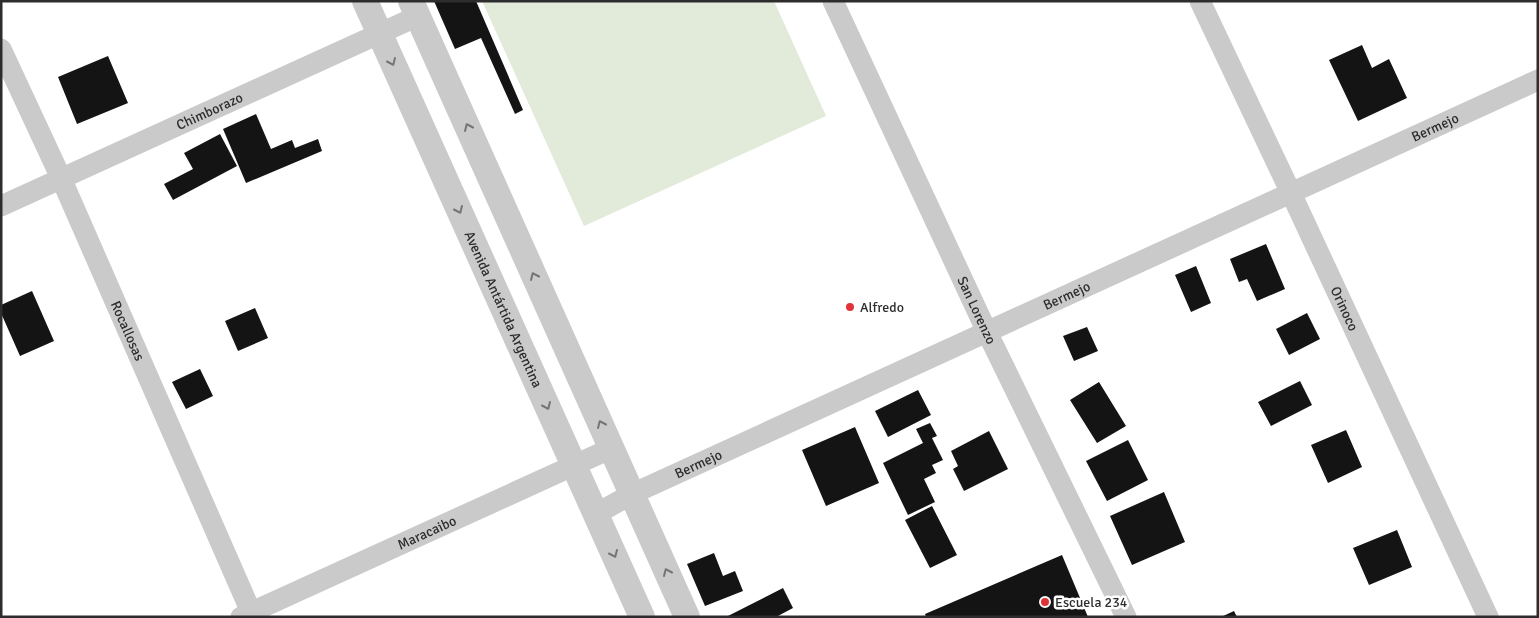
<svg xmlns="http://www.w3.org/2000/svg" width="1539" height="618" viewBox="0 0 1539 618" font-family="Signika,sans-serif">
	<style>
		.green { fill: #e2eada }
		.building { fill: #141414 }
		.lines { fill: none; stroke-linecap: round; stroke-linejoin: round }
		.minor { stroke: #cacaca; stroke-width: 21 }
		.tertiary { stroke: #cacaca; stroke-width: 26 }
		.oneway { stroke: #747474 }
		.poi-dot { fill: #df3339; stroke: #fff; stroke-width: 2 }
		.labels { text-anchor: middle; stroke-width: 5; stroke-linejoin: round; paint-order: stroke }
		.street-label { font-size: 14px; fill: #2d2d2d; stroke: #fff }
		.poi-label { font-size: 14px; fill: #2d2d2d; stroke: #fff; text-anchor: start }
	</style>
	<rect width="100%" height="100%" fill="#fff"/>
	<path class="green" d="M482,1H774L826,116L584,226Z"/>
	<path class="building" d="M434,1H476L523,110L515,114L481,38L455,49Z
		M1362,45L1372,68L1389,59L1407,98L1358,121L1329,60Z
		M108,56L128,103L77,124L58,77Z
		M256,114L271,149L292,140L295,148L318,139L322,151L246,183L223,129Z
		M220,134L237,166L173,200L164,184L193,169L184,153Z
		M1266,244L1285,289L1257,301L1247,279L1239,282L1230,259Z
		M1196,266L1211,303L1191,312L1175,275Z
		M32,291L54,341L20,356L1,313V305Z
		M255,308L268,338L238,351L225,321Z
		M1307,313L1320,339L1289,355L1276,329Z
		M1087,327L1098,351L1074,361L1063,336Z
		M200,369L213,396L186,409L172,382Z
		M1300,381L1312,405L1271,426L1258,402Z
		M1099,382L1126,426L1097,443L1070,400Z
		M918,390L931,415L888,437L875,411Z
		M930,423L937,436L932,438L943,460L932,465L936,473L924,479L935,502L908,515L883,463L923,443L916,429Z
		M855,427L879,483L826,506L802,450Z
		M1346,430L1362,467L1328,483L1311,445Z
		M989,431L1008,469L964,491L953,469L958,466L951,451Z
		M1128,440L1148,480L1107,501L1086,461Z
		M1164,492L1185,542L1132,565L1110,516Z
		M932,506L957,555L930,568L905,520Z
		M1397,530L1412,567L1369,585L1353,548Z
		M714,553L723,576L735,571L743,591L705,606L687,564Z
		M1062,555L1088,617H926L925,614Z
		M783,588L793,608L776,617H726Z
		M1234,611L1237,617H1221Z"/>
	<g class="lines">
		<g class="minor">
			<path id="s1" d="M833,1L987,332L1126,617"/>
			<path id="s2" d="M1200,1L1291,193L1488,617"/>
			<path id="s3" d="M1,49L61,178L251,612"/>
			<path id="s4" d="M1,206L418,16"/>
			<path id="s5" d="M596,514L632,494L1538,80"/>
			<path id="s6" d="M241,617L612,448"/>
		</g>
		<g class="tertiary">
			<path id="s7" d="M365,1L642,617"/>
			<path d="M411,1L687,617"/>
		</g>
	</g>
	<defs><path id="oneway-chevron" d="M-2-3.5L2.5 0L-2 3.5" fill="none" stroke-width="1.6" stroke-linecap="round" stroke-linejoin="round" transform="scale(1.25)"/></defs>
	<g class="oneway">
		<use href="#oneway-chevron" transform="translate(392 62) rotate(66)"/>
		<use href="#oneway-chevron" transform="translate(468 127) rotate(-114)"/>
		<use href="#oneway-chevron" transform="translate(459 210) rotate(66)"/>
		<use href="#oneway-chevron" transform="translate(534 276) rotate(-114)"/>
		<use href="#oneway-chevron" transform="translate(547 406) rotate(66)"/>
		<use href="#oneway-chevron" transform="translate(601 424) rotate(-114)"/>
		<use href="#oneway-chevron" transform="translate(614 554) rotate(66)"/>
		<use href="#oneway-chevron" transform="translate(667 572) rotate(-114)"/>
	</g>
	<g class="poi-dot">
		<circle cx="850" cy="307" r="5"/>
		<circle cx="1045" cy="602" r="5"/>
	</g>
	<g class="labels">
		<g class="street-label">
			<text dy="5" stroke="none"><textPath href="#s4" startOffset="229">Chimborazo</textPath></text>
			<text dy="5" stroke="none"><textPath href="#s5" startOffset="924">Bermejo</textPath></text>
			<text dy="5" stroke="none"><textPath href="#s5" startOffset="519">Bermejo</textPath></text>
			<text dy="5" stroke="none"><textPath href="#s7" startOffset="338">Avenida Antártida Argentina</textPath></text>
			<text dy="5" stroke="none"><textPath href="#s2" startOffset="340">Orinoco</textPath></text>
			<text dy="5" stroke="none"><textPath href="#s1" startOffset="341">San Lorenzo</textPath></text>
			<text dy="5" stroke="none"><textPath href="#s3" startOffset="309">Rocallosas</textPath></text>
			<text dy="5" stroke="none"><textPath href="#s5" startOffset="114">Bermejo</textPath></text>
			<text dy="5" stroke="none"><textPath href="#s6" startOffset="204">Maracaibo</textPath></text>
		</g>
		<g class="poi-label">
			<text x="860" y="312">Alfredo</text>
			<text x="1055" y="607">Escuela 234</text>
		</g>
	</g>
	<rect width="1539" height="618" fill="none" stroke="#2d2d2d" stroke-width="5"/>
</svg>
